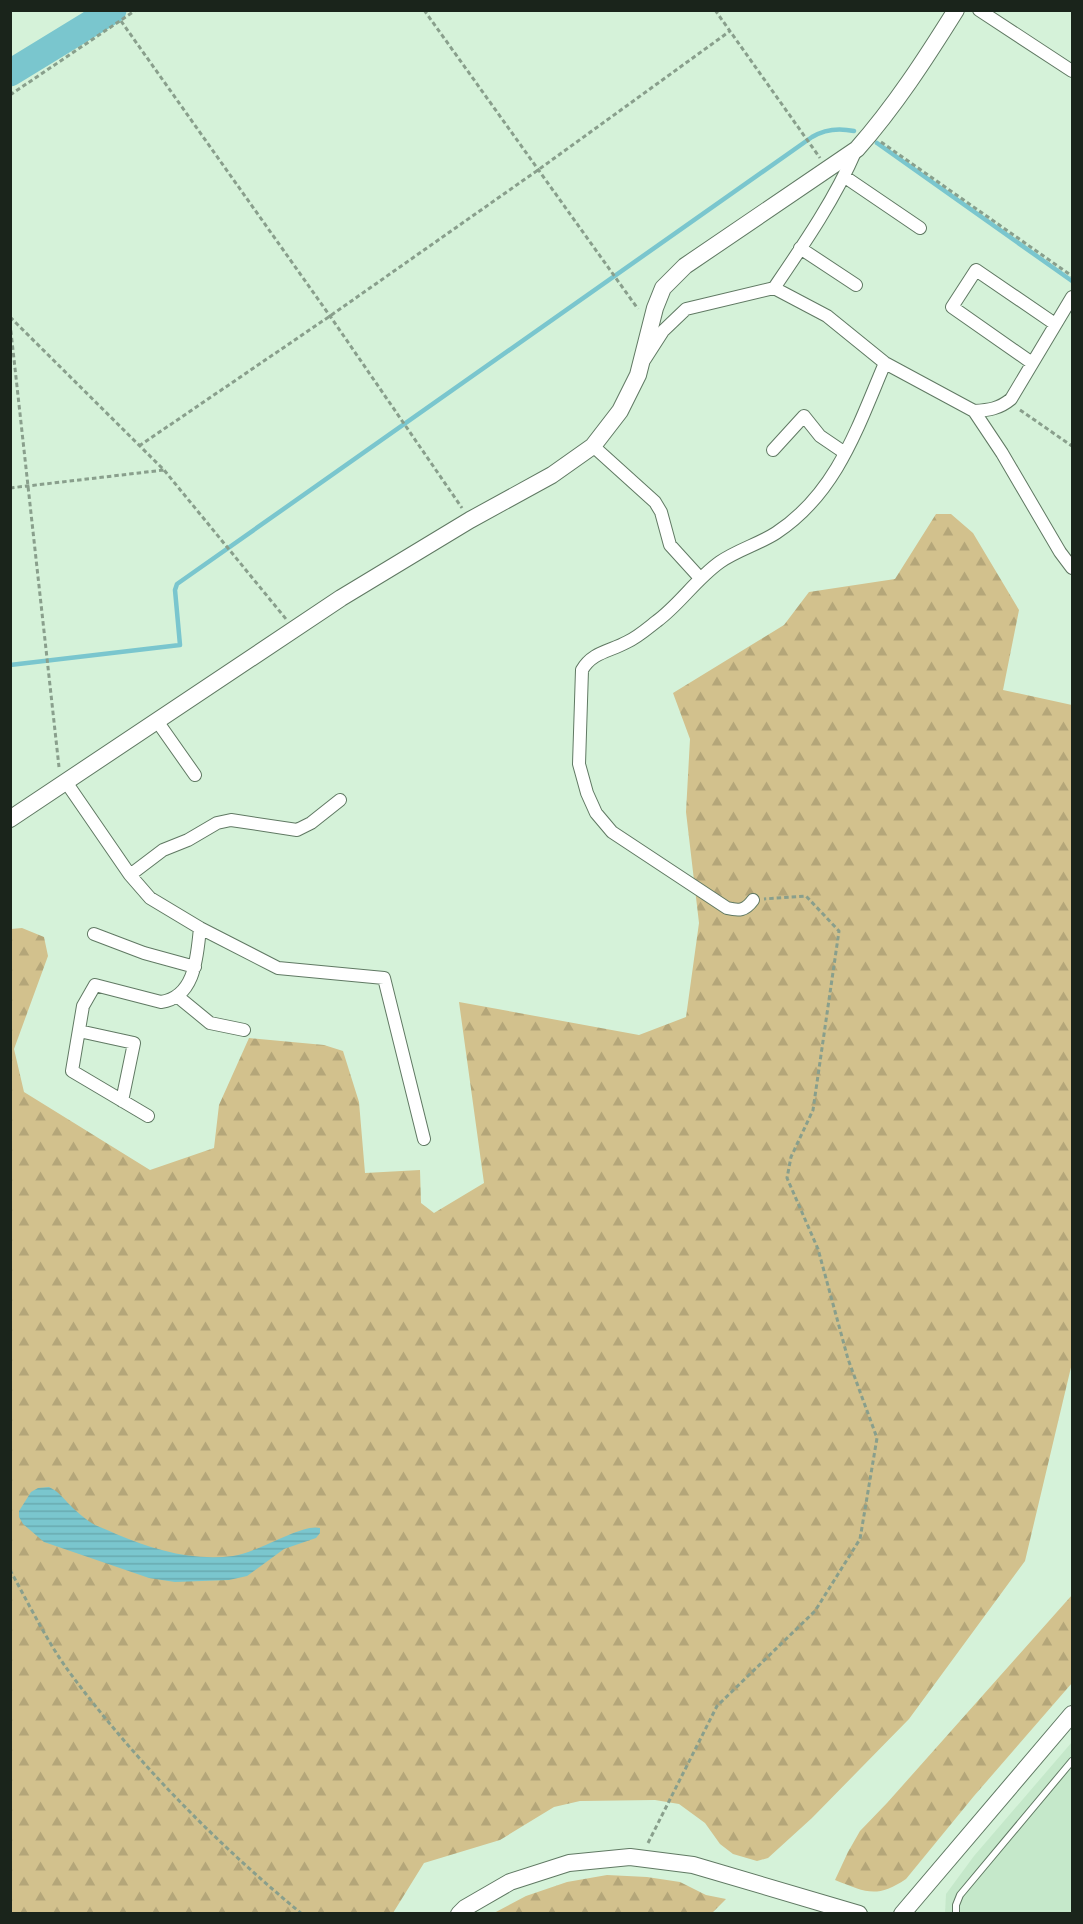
<svg xmlns="http://www.w3.org/2000/svg" width="1083" height="1924" viewBox="0 0 1083 1924" font-family="'Zilla Slab',serif">
	<style>
		.built { fill: #c5e8ca }
		.forest { fill: url(#forest-firs) }
		.water { fill: url(#water-rules) }
		.lines { fill: none; stroke-linecap: round; stroke-linejoin: round }
		.stream { stroke: #7ac6ce; stroke-width: 4.5 }
		.river { stroke: #7ac6ce; stroke-width: 27 }
		.lane-casing { stroke: #607963; stroke-width: 8 }
		.street-casing { stroke: #607963; stroke-width: 14 }
		.secondary-casing { stroke: #607963; stroke-width: 18 }
		.path { stroke: #899f8c; stroke-width: 3; stroke-dasharray: 4.5 3; stroke-linecap: butt }
		.lane { stroke: #fff; stroke-width: 6 }
		.street { stroke: #fff; stroke-width: 12 }
		.secondary { stroke: #fff; stroke-width: 16 }
	</style>
	<defs>
		<pattern id="forest-firs" width="22" height="20" patternUnits="userSpaceOnUse" patternTransform="scale(1.5)"><rect width="22" height="20" fill="#d2c18d"/><path d="M5 1l3.5 6h-7zM16 11l3.5 6h-7z" fill="#b4a679"/></pattern>
		<pattern id="water-rules" width="6" height="5" patternUnits="userSpaceOnUse" patternTransform="scale(1.5)"><rect width="6" height="5" fill="#7ac6ce"/><path d="M0 2.5h6" fill="none" stroke="#69aab0"/></pattern>
	</defs>
	<rect width="100%" height="100%" fill="#d5f2d9"/>
	<path class="built" d="M1072,1742V1913L945,1914L946,1894L974,1856Z"/>
	<path class="forest" d="M936,514H951L973,533L1019,610L1003,690L1072,705V1363L1025,1561L909,1719L812,1818L768,1858L757,1861L733,1854L720,1844L705,1823L679,1804L655,1800L580,1801L554,1807L500,1840L424,1863L393,1913L11,1914V929L22,928L44,937L48,956L14,1049L24,1092L150,1170L214,1148L219,1105L249,1038L324,1045L343,1051L359,1102L365,1173L420,1170L421,1203L434,1213L484,1183L459,1002L639,1035L686,1017L699,923L686,812L690,739L673,693L784,625L809,592L895,579Z
		M1072,1595V1683L974,1796L906,1879C876,1899 866,1892 835,1880L848,1852L860,1831L887,1803Z
		M607,1875L647,1877L680,1882L706,1895L726,1899L712,1913H494L526,1896L567,1882Z"/>
	<path class="water" d="M49,1487C58,1491 63,1498 70,1505C77,1512 86,1520 95,1525C102,1528 110,1531 116,1534C154,1550 192,1561 233,1556C257,1553 303,1523 320,1528V1533L316,1538L284,1549L247,1576L229,1580L175,1582L149,1578L44,1542L23,1524L19,1517V1511L31,1492L38,1488Z"/>
	<g class="lines">
		<path class="stream" d="M877,143L1072,281
			M10,665L180,645L175,590L177,584L812,137C825,129 840,128 854,131"/>
		<path class="river" d="M10,73L113,10"/>
		<defs>
			<path id="lane" d="M956,1914V1905L960,1895L1072,1761"/>
			<path id="street" d="M979,10L1072,71
				M845,177L920,228
				M800,248L856,285
				M774,288C804,244 835,199 856,150
				M645,359L663,331L686,309L774,288L827,316L885,363L974,411L1002,453L1060,552L1072,568
				M1032,363L952,307L976,270L1055,324
				M974,411C989,410 999,409 1011,399L1072,297
				M593,446L655,502L661,512L670,545L700,578
				M773,450L804,416L820,436L845,453
				M157,721L195,775
				M66,782L130,875L150,898L200,928L278,968L384,978L424,1139
				M130,875L163,850L188,840L217,823L231,820L297,830L311,823L340,800
				M753,900C745,911 739,911 727,908L612,832L596,813L587,793L579,764L582,670C592,652 611,651 627,642C638,637 648,628 657,621C680,604 696,579 720,562C737,550 759,544 776,533C837,493 858,426 885,363
				M94,934L144,953L195,967
				M177,996L210,1023L244,1030
				M79,1031L134,1043L122,1101
				M148,1116L72,1071L83,1006L95,985L161,1002C196,997 197,955 200,928"/>
			<path id="secondary" d="M10,819L341,598L470,520L552,475L593,446L620,411L638,375L655,308L663,288L685,266L857,149C895,106 926,58 956,10
				M459,1914L465,1908L510,1882L569,1863L630,1857L693,1865L859,1914
				M902,1914L1072,1714"/>
		</defs>
		<use href="#lane" class="lane-casing"/>
		<use href="#street" class="street-casing"/>
		<use href="#secondary" class="secondary-casing"/>
		<path class="path" d="M424,10L638,309
			M715,10L820,158
			M121,21L330,316L462,508
			M10,95L136,10
			M881,142L1072,276
			M10,317L164,470L286,619
			M10,323L59,767
			M1020,410L1072,446
			M139,446L330,316L538,170L730,31
			M10,488L164,470
			M10,1570C29,1604 47,1642 70,1673C136,1762 217,1844 302,1914
			M648,1843L717,1706L815,1611L860,1539L877,1438L848,1359L818,1249L787,1178L791,1157L813,1110L839,931L806,896L764,899"/>
		<use href="#lane" class="lane"/>
		<use href="#street" class="street"/>
		<use href="#secondary" class="secondary"/>
	</g>
	<rect width="1083" height="1924" fill="none" stroke="#1a241b" stroke-width="24"/>
</svg>
